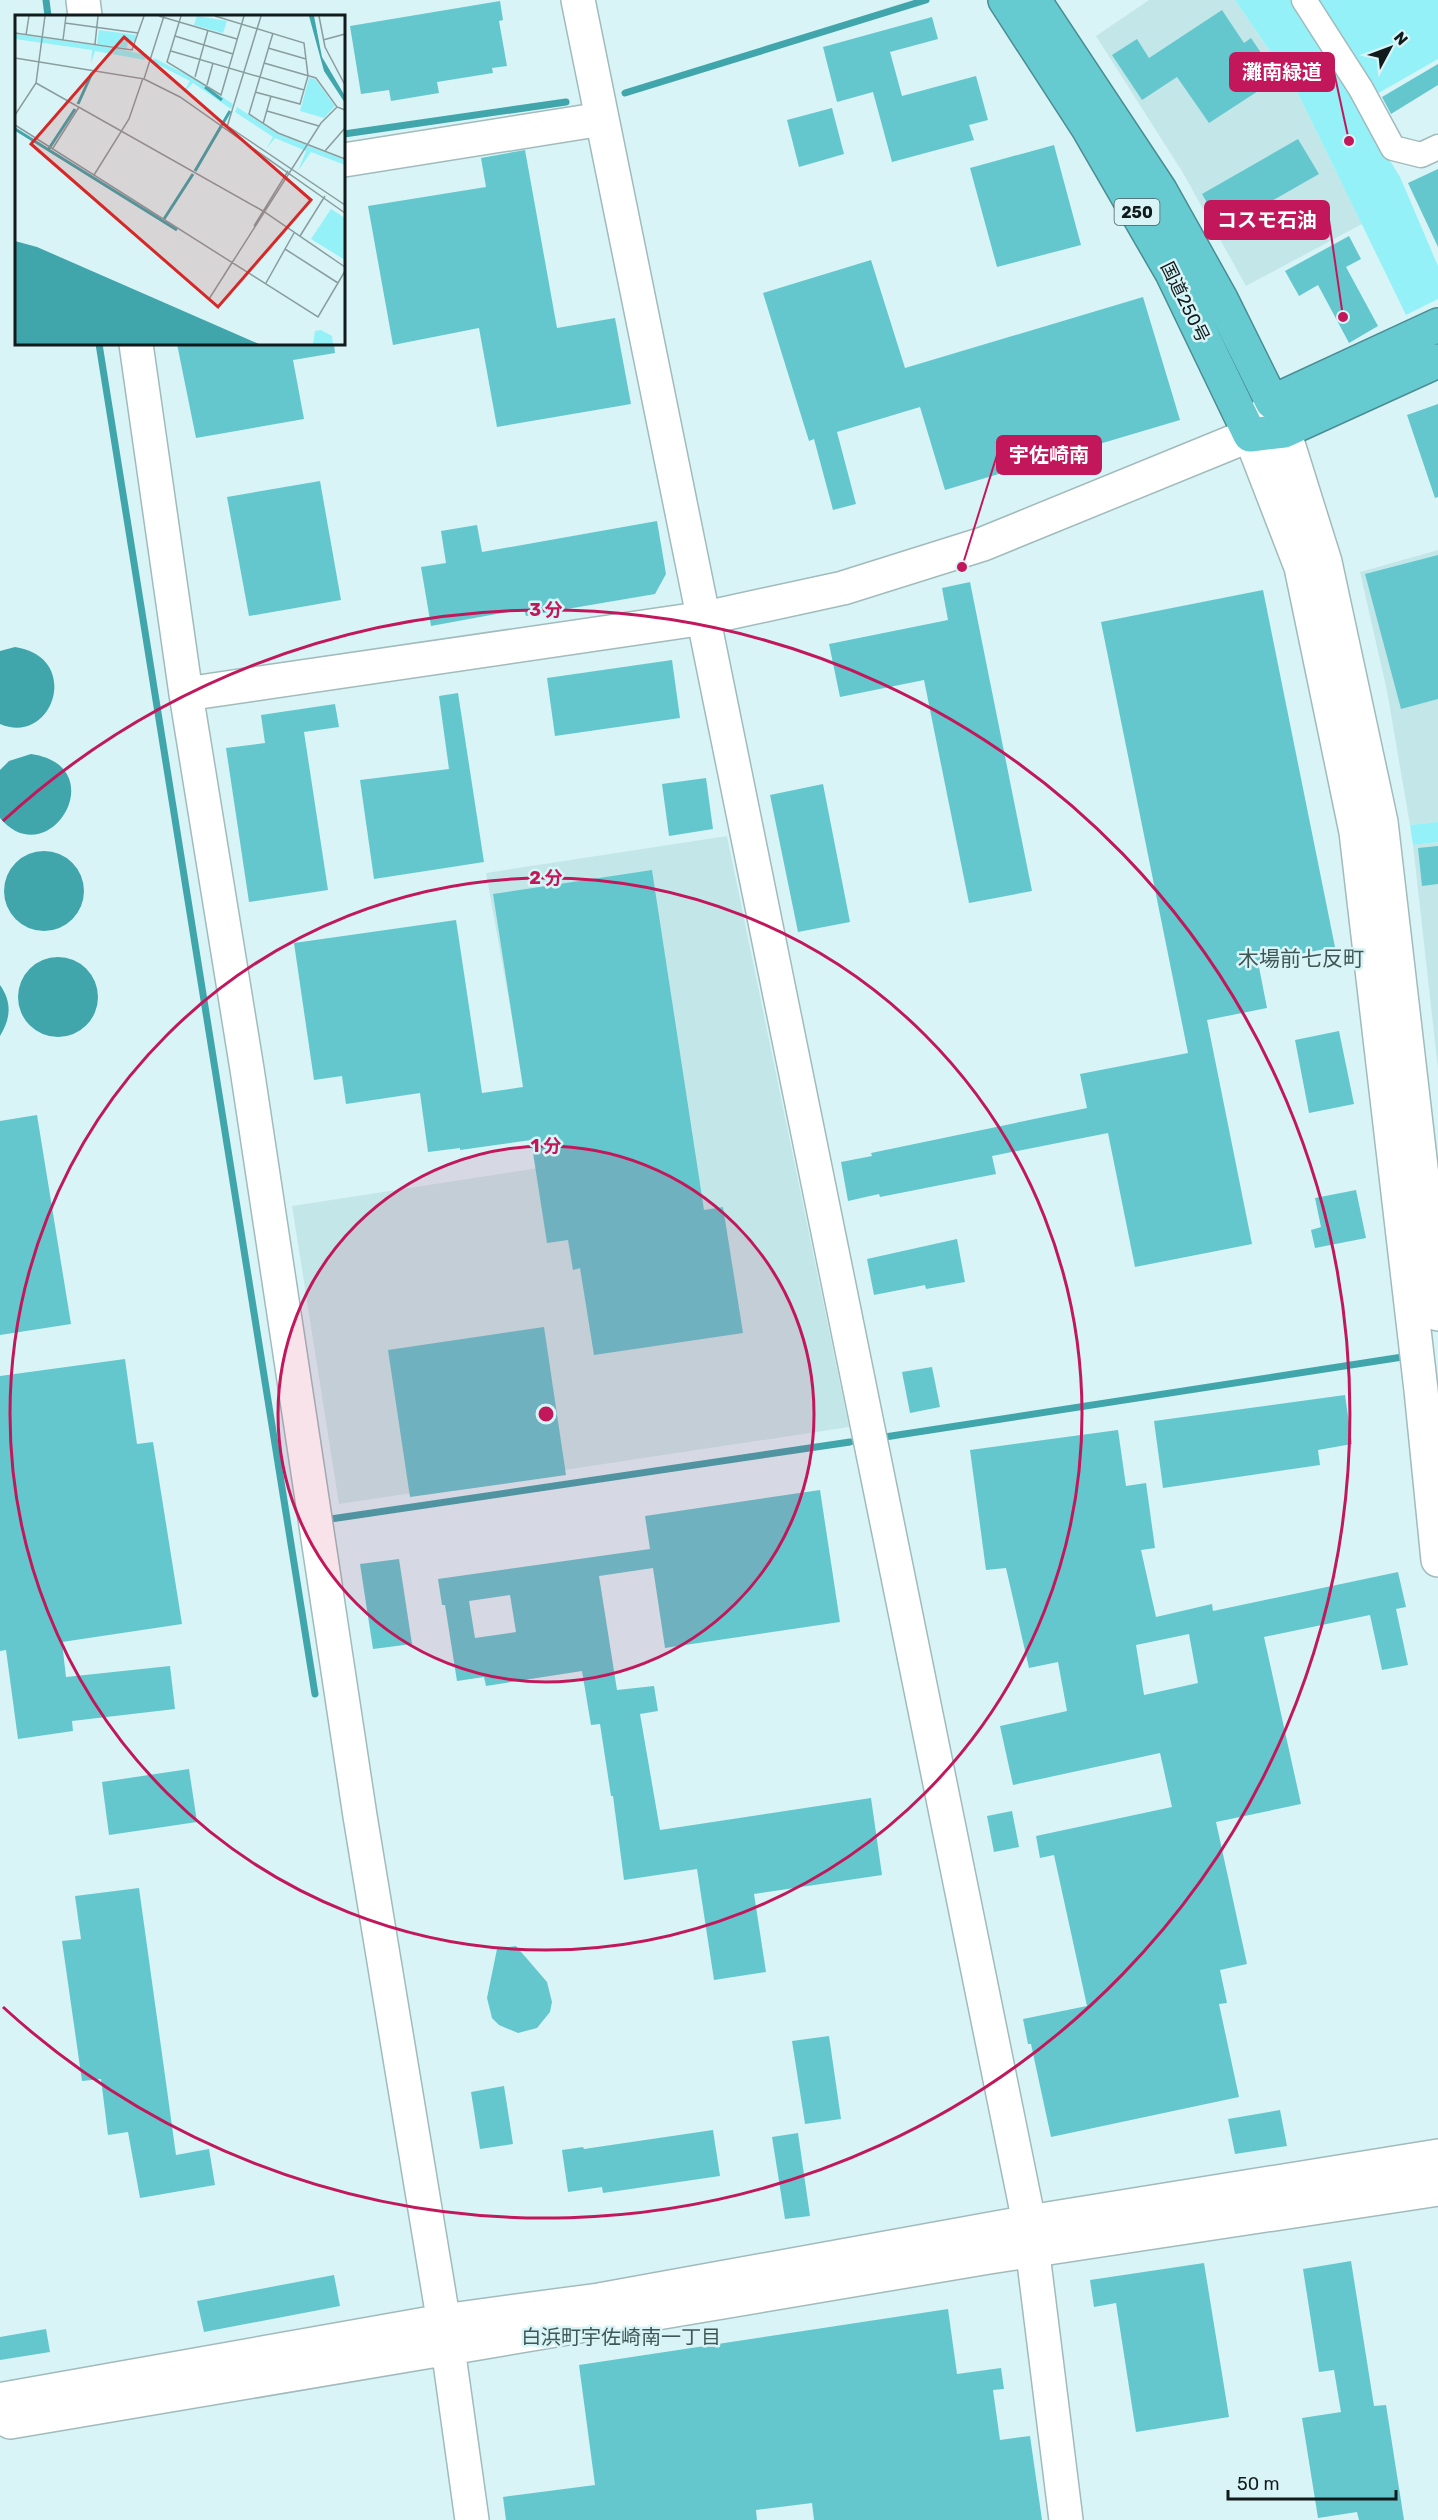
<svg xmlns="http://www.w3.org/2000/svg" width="1438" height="2520" viewBox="0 0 1438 2520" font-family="Rubik,'Noto Sans JP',sans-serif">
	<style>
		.built { fill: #c3e7e9 }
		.green { fill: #94f1f7 }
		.water { fill: #40a6ac }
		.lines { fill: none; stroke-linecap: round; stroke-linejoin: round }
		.stream { stroke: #40a6ac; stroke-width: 7 }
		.building { fill: #64c7cd; fill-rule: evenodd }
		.street-casing { stroke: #a1bbbc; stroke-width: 27 }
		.secondary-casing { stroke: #a1bbbc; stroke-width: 36 }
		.highway-casing { stroke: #498d92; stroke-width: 36 }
		.street { stroke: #fff; stroke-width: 24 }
		.secondary { stroke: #fff; stroke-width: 33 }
		.highway { stroke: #66cbd1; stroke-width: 33 }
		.ring { fill: none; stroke: #c2185b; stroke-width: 3 }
		.labels { text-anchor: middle; stroke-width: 5; stroke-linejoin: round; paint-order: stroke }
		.shield { fill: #d9f4f6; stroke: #4e5c5d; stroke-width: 1.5 }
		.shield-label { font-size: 16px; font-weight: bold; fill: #121b1c }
		.street-label { font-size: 18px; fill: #121b1c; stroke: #d9f4f6 }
		.neighbourhood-label { font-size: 20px; fill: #3f5657; stroke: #d9f4f6 }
		.quarter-label { font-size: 21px; fill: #3f5657; stroke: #d9f4f6 }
		.inset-river { fill: none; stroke: #40a6ac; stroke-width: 3 }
		.inset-road { fill: none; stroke: #899d9f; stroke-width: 1.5 }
		.view { fill: #d62828; fill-opacity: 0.15; stroke: #d62828; stroke-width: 3 }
		.inset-edge { fill: none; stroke: #121b1c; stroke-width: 3 }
		.centre { fill: #c2185b; stroke: #d9f4f6; stroke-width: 3 }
		.ring-label { font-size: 18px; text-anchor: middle; font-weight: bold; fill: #c2185b; stroke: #d9f4f6; stroke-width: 5; stroke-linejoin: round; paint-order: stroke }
		.leader { fill: none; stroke: #c2185b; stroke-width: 2 }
		.callout-dot { fill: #c2185b; stroke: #d9f4f6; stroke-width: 2 }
		.callout { fill: #c2185b; stroke: #c2185b; stroke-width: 2 }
		.callout-label { font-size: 20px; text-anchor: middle; font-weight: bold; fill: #fff }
	</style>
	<rect width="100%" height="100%" fill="#d9f4f6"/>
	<path class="built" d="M1149,0H1235L1295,87L1362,224L1246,286L1183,173L1096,36Z
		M1438,550V822L1410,825L1387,691L1360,572Z
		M727,836L849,1427L339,1504L292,1206L539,1168L486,873Z
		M1438,842V1069L1413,845Z"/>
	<path class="green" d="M1235,0H1291L1400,177L1438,266V299L1406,315L1295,87Z
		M1316,0H1438V59L1375,95Z
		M1438,822V842L1413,845L1410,825Z"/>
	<path class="water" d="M15,647C83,657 53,747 0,724V651Z
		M31,754C115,766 49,876 0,818V770L9,761Z
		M4 891a40 40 0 1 1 80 0a40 40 0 1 1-80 0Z
		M18 997a40 40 0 1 1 80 0a40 40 0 1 1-80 0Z
		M0,985C12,1002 11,1018 0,1036Z"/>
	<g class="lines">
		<path class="stream" d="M46,0L48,16
			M625,93L926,0
			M344,134L566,102
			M99,344L315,1694
			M885,1437L1409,1356
			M324,1520L850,1442"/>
	</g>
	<path class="building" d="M500,1L503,20L499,21L507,66L492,68L493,73L437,82L439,93L391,101L389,90L361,94L350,26Z
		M1222,10L1244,43L1251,38L1278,78L1209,123L1177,77L1142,100L1112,55L1137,39L1149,58Z
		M932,17L938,39L890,52L902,96L976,76L988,120L969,125L974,140L892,162L873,92L837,102L823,47Z
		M1438,64V85L1391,114L1382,97Z
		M832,108L844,154L799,167L787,120Z
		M1298,139L1319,174L1256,210L1261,219L1227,238L1202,194Z
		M1054,145L1081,245L997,267L970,168Z
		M525,150L557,328L615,318L631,404L497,427L479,328L393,345L368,206L486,187L481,158Z
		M1438,169V247L1408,183Z
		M1349,236L1361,259L1346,267L1378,326L1349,343L1318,285L1299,296L1285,271Z
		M871,260L905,368L1143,297L1180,420L945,490L920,407L837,432L856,504L833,510L814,439L809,441L763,293Z
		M177,344H334L335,353L293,360L304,419L196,438Z
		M1438,404V497L1435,498L1407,415Z
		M320,481L341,600L249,616L227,497Z
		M657,521L666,574L655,594L526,616L524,609L431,626L421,567L446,563L441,531L477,525L482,552Z
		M1438,555V699L1401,709L1365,574Z
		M970,582L1032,891L969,903L924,680L840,697L829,644L948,620L942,588Z
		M1263,590L1335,947L1258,962L1267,1008L1207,1020L1252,1244L1135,1267L1108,1133L992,1156L996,1174L880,1197L879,1194L848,1201L841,1162L872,1156L871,1153L1087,1108L1080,1074L1188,1053L1101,622Z
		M672,660L680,718L555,736L547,678Z
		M458,693L484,862L374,879L360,780L449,769L439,696Z
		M335,704L339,727L304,732L328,890L249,902L226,748L265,743L261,715Z
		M706,778L713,829L669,836L662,784Z
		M823,784L850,922L798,932L770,795Z
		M1438,846V884L1422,886L1418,848Z
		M652,870L704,1210L723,1207L743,1333L594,1355L580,1268L573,1270L568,1240L547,1243L531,1140L460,1150V1148L428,1152L420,1093L346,1104L342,1076L314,1080L294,943L456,920L482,1093L523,1087L493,894Z
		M1339,1031L1354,1104L1309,1113L1295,1040Z
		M37,1115L71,1324L0,1335V1121Z
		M1356,1190L1366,1238L1315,1248L1311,1230L1321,1227L1315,1198Z
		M957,1239L965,1282L926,1289L925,1285L874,1295L867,1259Z
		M544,1327L566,1475L410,1497L388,1350Z
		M125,1359L137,1444L153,1442L182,1624L62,1642L66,1677L170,1666L175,1709L72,1721L73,1731L18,1739L6,1650L0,1651V1376Z
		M932,1367L940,1407L910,1413L902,1372Z
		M1345,1395L1352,1444L1318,1450L1320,1465L1163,1488L1154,1421Z
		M1118,1430L1126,1486L1146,1483L1155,1548L1141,1550L1156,1617L1212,1604L1213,1611L1398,1572L1406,1607L1396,1609L1408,1665L1382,1670L1370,1615L1264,1637L1301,1804L1216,1822L1247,1964L1220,1970L1227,2003L1219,2004L1239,2097L1051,2137L1031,2044H1028L1023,2019L1087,2006L1054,1855L1040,1858L1036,1836L1172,1807L1160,1753L1013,1785L1000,1726L1067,1711L1058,1662L1029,1668L1006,1568L986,1570L970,1450ZM1189,1634L1198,1683L1144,1695L1136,1645Z
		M820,1490L840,1622L665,1648L653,1568L599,1576L617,1690L654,1686L658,1711L640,1714L660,1830L871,1798L882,1875L754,1894L766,1972L714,1980L697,1869L624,1880L613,1796H611L600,1724L591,1725L582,1671L486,1686L484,1677L457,1681L445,1605H442L438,1579L650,1549L645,1516ZM510,1595L516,1632L475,1638L469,1601Z
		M399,1559L412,1644L373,1649L360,1564Z
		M189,1769L197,1822L109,1835L102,1782Z
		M1012,1811L1019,1847L994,1852L987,1816Z
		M139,1888L176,2155L209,2149L215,2185L140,2198L128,2132L108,2135L101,2079L82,2081L62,1941L81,1939L75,1896Z
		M516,1946L547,1982L552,2002L550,2012L537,2028L518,2033L499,2025L492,2018L487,1998L497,1949Z
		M829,2036L841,2119L805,2124L792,2041Z
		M504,2086L513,2144L480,2149L471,2092Z
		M1280,2110L1287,2146L1235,2154L1228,2119Z
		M713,2130L720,2176L603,2193L602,2187L568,2192L562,2150L583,2147L584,2149Z
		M798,2133L810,2216L785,2219L772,2137Z
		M1351,2261L1374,2406L1386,2405L1404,2520H1359L1357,2512L1318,2518L1302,2418L1341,2412L1334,2370L1319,2372L1303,2269Z
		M1204,2263L1229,2417L1136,2432L1116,2303L1094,2307L1090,2280Z
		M334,2275L340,2306L204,2332L197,2301Z
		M948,2309L957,2374L1001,2368L1004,2389L993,2390L1000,2440L1030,2436L1042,2520H814L812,2503L756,2510L757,2520H506L503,2497L595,2485L579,2365Z
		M46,2329L50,2352L0,2360V2337Z"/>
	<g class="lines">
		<defs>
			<path id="street" d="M1304,0L1361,89L1393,148L1421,155L1438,147"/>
			<path id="secondary" d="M83,0L85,16
				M578,0L1029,2222L1066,2520
				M344,160L602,119
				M136,344L186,694L247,1069L360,1816L448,2348L472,2520
				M1272,404L1284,431L1325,562L1381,822L1438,1314
				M1250,435L1301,567L1356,832L1421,1390L1438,1560
				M186,694L705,618L843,588L983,544L1250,435L1262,416
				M1438,2156L1029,2222L599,2300L443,2321L4,2399L10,2422L989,2257L1438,2189"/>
			<path id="highway" d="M1005,0L1088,128L1172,273L1250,435L1284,431L1438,361
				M1034,0L1160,190L1221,299L1272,402L1438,325"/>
		</defs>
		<use href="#street" class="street-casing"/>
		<use href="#secondary" class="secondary-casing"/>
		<use href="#highway" class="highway-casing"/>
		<use href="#street" class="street"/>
		<use href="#secondary" class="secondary"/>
		<use href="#highway" class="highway"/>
	</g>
	<circle cx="546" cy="1414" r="268" fill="#c2185b" fill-opacity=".12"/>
	<g class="ring">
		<circle cx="546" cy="1414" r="268"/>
		<circle cx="546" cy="1414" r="536"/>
		<path d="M3 821A804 804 0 1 1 3 2007"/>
	</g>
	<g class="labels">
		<rect class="shield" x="1114.5" y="199" width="45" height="26" rx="4.5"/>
		<g class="shield-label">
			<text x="1137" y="218">250</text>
		</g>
		<g class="street-label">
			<text transform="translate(1185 302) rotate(64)" y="6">国道250号</text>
		</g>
		<g class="neighbourhood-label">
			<text x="621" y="2344">白浜町宇佐崎南一丁目</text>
		</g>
		<g class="quarter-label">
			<text x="1301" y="966">木場前七反町</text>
		</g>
	</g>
	<g transform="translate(15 15)">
		<rect width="330" height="330" fill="#d9f4f6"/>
		<path d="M182,1L212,6L208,18L179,10ZM84,15L121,20L120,27L113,26L112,33L82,29ZM0,19L100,33L131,40L130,45L80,36L76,48L77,35L0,24ZM139,43L180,64L218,89L216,94L178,68L168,78L175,66L138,47ZM294,63L300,64L320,91L309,103L285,96ZM222,92L263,119L330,145V150L296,137L283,156L291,136L260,123L251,134L258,122L220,97ZM316,194L330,203V245L296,224ZM306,315L317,321L318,329H298L300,316Z" fill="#94f1f7"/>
		<path d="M294,1H299L307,42L330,81V88L309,56ZM0,226L22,232L244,329H0Z" fill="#40a6ac"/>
		<path class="inset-river" d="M190,72L207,85M63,89L77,58M0,114L162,215M33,135L60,94M180,156L215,96M149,204L178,159"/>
		<path class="inset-road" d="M144,1L222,24M166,1L152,47L206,80L229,1M200,1L289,28L293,61L285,89L240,77M304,1L310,32L330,70M50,8L123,18M0,18L117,35L129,1M258,18L234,99L263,118L330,144M11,20L14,1M160,21L218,39M48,25L51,1M308,25L330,19M80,29L83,1M253,33L291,44M156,36L289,75M0,43L129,64L149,1M249,48L301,63L322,92L330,95M180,62L193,15M129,64L165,82L330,198M21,68L248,196L330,252M192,70L198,48M252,96L304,111M0,100L21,68L30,1M248,109L256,81M0,110L303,302L330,256M212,112L246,1M214,112L330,190M38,133L64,92M310,136L330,113M79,160L114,104L128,63M239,211L273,156M285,221L310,181M270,234L323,268M208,262L218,246M251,268L279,218M194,284L306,108L322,92"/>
		<path class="view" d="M109,22L296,185L203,292L16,129Z"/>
		<rect width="330" height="330" class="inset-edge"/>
	</g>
	<circle cx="546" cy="1414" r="9" class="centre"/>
	<g class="ring-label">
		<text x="546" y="616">3 分</text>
		<text x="546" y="884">2 分</text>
		<text x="546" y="1152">1 分</text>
	</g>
	<path class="leader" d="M1349 141L1334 72M1343 317L1329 220M962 567L997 455"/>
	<g class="callout-dot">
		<circle cx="1349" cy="141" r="6"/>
		<circle cx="1343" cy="317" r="6"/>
		<circle cx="962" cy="567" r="6"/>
	</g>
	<g class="callout">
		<rect x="1230" y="53" width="104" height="38" rx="6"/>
		<rect x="1205" y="201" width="124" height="38" rx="6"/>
		<rect x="997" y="436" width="104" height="38" rx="6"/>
	</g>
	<g class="callout-label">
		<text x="1282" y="79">灘南緑道</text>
		<text x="1267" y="227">コスモ石油</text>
		<text x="1049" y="462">宇佐崎南</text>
	</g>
	<g transform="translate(1390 48) rotate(49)" stroke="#d9f4f6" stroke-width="4.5" paint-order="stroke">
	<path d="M0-4.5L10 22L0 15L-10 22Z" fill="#121b1c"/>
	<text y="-9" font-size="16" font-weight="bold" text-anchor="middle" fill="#121b1c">N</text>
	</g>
	<path d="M1228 2490v9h168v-9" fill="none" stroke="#121b1c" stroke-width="3"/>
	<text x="1237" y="2490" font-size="18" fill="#121b1c" stroke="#d9f4f6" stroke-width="4.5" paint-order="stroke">50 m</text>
</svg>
